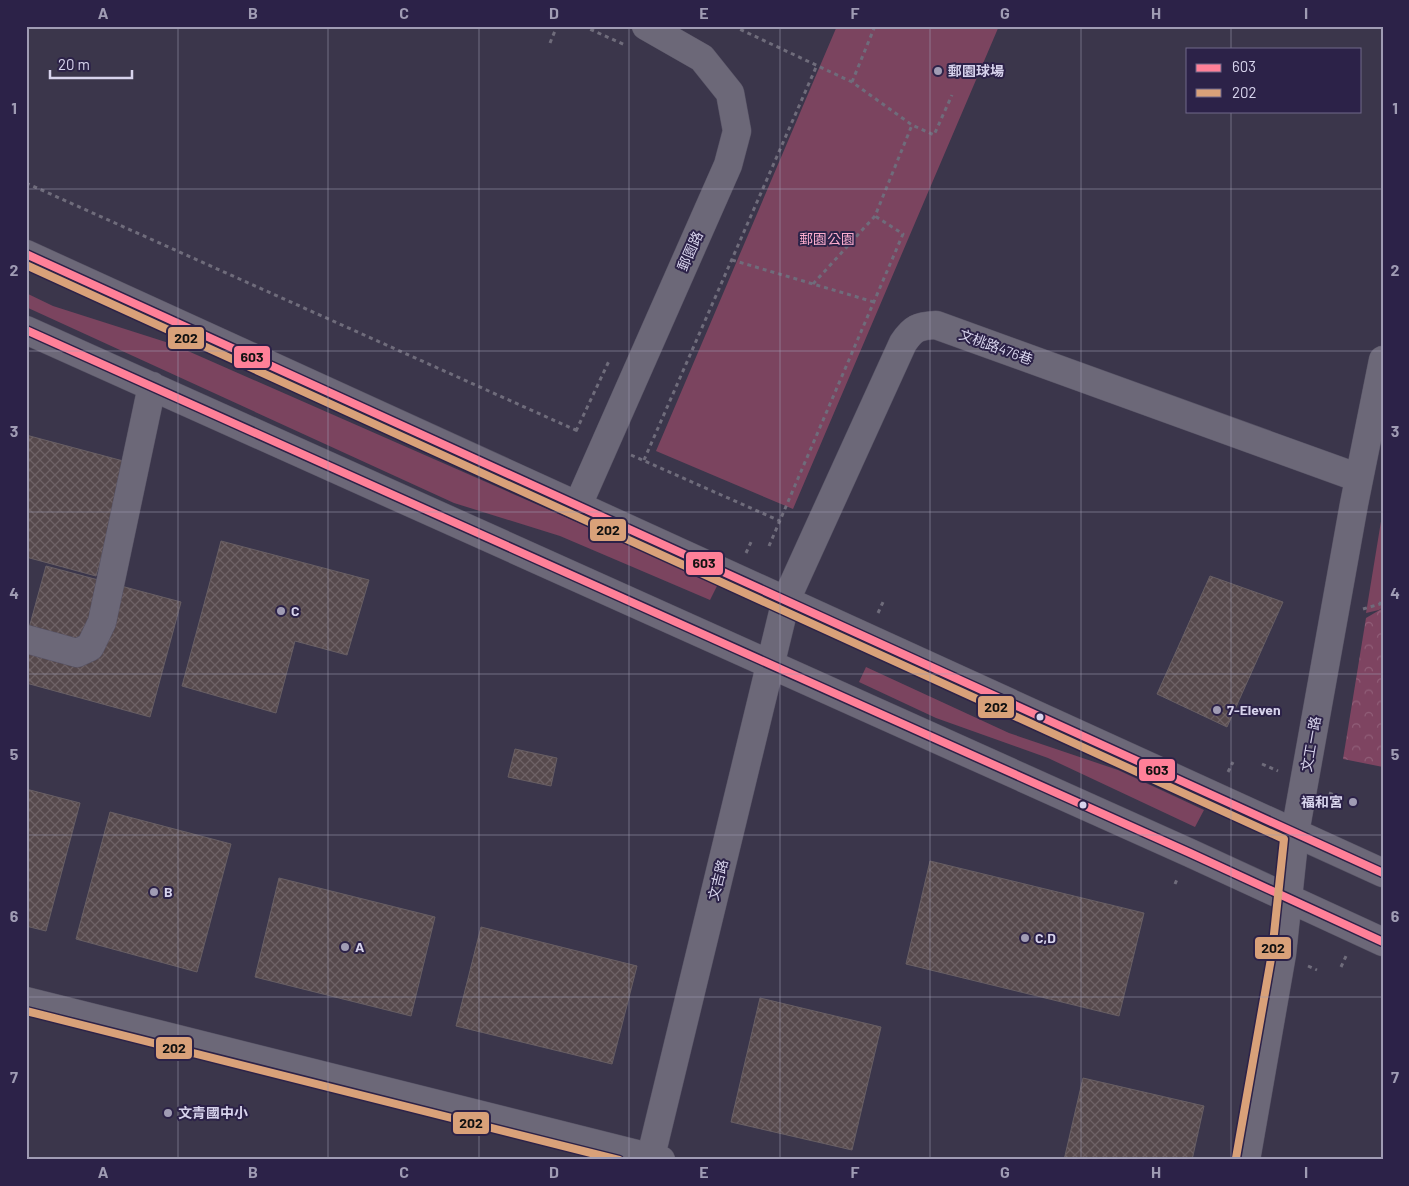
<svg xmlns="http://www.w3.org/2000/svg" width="1409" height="1186" viewBox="0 0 1409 1186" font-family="Barlow,'Noto Sans TC',sans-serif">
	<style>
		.green { fill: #7b445f }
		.forest { fill: url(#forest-crowns) }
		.building { fill: url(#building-cross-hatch); stroke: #685f64 }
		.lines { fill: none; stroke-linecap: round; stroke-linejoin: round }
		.minor-casing { stroke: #575365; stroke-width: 29 }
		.path { stroke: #6f6c7b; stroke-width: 3; stroke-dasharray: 4 4; stroke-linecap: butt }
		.minor { stroke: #6c6878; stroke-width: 28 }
		.bus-1-casing { stroke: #2c2248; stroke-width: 11 }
		.bus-2-casing { stroke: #2c2248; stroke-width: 11 }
		.bus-1 { stroke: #ff8098; stroke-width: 8 }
		.bus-2 { stroke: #d9a179; stroke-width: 8 }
		.grid { fill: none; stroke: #a09cb4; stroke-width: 1; stroke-opacity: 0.55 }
		.poi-dot { fill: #a09cb4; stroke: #2c2248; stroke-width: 2 }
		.bus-dot { fill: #d7d3ec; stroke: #2c2248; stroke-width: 2 }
		.labels { text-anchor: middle; stroke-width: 4; stroke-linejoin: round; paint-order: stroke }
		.poi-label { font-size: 14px; font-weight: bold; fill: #d7d3ec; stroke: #2c2248; text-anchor: start }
		.park-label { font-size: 14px; fill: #fcadce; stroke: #2c2248 }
		.street-label { font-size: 14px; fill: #d7d3ec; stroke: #2c2248 }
		.line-badge { stroke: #2c2248; stroke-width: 2 }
		.pale-badge-label { font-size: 14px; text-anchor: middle; font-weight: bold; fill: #111 }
		.neatline { fill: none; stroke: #a09cb4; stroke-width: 2 }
		.grid-label { font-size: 16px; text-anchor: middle; font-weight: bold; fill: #a09cb4 }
	</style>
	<defs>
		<pattern id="forest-crowns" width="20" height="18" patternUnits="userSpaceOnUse" patternTransform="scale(1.25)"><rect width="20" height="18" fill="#7e4461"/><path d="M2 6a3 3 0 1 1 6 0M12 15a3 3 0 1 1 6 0" fill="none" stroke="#905e78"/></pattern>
		<pattern id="building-cross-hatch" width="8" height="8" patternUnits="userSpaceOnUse" patternTransform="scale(1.25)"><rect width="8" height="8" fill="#56494c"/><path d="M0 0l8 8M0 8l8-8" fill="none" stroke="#6e6266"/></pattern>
	</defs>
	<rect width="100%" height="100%" fill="#3b364b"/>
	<path class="green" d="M837,26H999L793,509L656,451Z
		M26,293L53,306L172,344L718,584L710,600L560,536L454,503L26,307Z
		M1383,509V607L1379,610L1366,613Z
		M866,667L1009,733L1118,770L1204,810L1195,827L1048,758L936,718L859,682Z"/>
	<path class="forest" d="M1383,608V767L1343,759L1366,618Z"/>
	<path class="building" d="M26,435L127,462L96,576L26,557Z
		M221,541L369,580L347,655L295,641L276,713L182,686Z
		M46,566L181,602L150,717L26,683V639Z
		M1210,576L1283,602L1227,727L1157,694Z
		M515,749L557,758L551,786L508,777Z
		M26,789L80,803L46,931L26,926Z
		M110,812L231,844L197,972L76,939Z
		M930,861L1144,913L1119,1016L906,964Z
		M279,878L435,917L411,1016L255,977Z
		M481,927L637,966L612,1064L456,1026Z
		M760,998L881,1027L852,1150L731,1122Z
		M1083,1078L1204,1106L1192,1160H1064Z"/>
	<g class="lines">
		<defs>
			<path id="minor" d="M26,254L1383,873
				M26,330L1190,853L1383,942
				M578,505L728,165L737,131L730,93L702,58L646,26
				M26,639L77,653L90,647L102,622L152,386
				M26,1001L661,1160
				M650,1160L786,600L903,343C913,328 918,326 936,325L1359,478
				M1246,1160L1282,954L1295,833L1354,504L1383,360"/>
		</defs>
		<use href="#minor" class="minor-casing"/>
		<path class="path" d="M583,26L625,45
			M733,26L852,82L912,125L934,135L952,95
			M550,43L557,26
			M852,82L875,26
			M26,183L580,432
			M732,260L874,302
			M813,284L875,216L912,125
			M576,431L609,361
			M631,455L780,521
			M644,460L817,65
			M769,546L903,234L875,216
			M746,553L752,540
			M1363,609L1380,604L1383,598
			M878,613L884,600
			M1262,764L1278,771
			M1228,772L1233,762
			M1329,793L1342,798
			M1175,884L1178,877
			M1308,966L1317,970
			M1341,967L1347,954"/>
		<use href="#minor" class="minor"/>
		<defs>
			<path id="bus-1" d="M26,254L1383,873
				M26,330L1190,853L1383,942"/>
			<path id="bus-2" d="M26,265L1284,839L1272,953L1236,1158
				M26,1011L619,1160"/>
		</defs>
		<use href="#bus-1" class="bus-1-casing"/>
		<use href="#bus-2" class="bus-2-casing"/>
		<use href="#bus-1" class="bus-1"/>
		<use href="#bus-2" class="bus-2"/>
	</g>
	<path class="grid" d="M178,26V1160M328,26V1160M479,26V1160M629,26V1160M780,26V1160M930,26V1160M1081,26V1160M1231,26V49M1231,111V1160M26,189H1383M26,351H1383M26,512H1383M26,674H1383M26,835H1383M26,997H1383"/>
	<g class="poi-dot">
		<circle cx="938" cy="71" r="5"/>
		<circle cx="281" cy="611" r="5"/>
		<circle cx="1217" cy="710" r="5"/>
		<circle cx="1353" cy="802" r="5"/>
		<circle cx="154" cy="892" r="5"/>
		<circle cx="1025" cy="938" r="5"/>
		<circle cx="345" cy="947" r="5"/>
		<circle cx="168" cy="1113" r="5"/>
	</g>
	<g class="bus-dot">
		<circle cx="1040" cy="717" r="4.5"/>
		<circle cx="1083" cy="805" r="4.5"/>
	</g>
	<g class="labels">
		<g class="poi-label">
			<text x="948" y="76">郵園球場</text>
			<text x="291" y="616">C</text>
			<text x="1227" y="715">7-Eleven</text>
			<text x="1343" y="807" text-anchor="end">福和宮</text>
			<text x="164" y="897">B</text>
			<text x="1035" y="943">C,D</text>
			<text x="355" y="952">A</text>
			<text x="178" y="1118">文青國中小</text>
		</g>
		<g class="park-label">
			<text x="827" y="244">郵園公園</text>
		</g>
		<g class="street-label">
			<text transform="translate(690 251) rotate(-66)" y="5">郵園路</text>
			<text transform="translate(996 347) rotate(20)" y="5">文桃路476巷</text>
			<text transform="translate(1311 744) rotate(-80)" y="5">文工一路</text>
			<text transform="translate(718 880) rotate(-76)" y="5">文吉路</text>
		</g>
	</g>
	<g class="line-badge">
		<rect x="167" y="326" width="38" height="24" rx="5" fill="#d9a179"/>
		<rect x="233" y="345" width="38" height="24" rx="5" fill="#ff8098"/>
		<rect x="589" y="518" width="38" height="24" rx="5" fill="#d9a179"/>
		<rect x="685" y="551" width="39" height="25" rx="5" fill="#ff8098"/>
		<rect x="977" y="695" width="38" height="24" rx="5" fill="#d9a179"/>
		<rect x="1138" y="758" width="38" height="24" rx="5" fill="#ff8098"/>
		<rect x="1254" y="936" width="38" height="24" rx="5" fill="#d9a179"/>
		<rect x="155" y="1036" width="38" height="24" rx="5" fill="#d9a179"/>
		<rect x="452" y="1111" width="38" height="24" rx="5" fill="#d9a179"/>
	</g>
	<g class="pale-badge-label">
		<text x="186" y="343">202</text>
		<text x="252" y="362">603</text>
		<text x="608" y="535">202</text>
		<text x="704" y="568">603</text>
		<text x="996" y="712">202</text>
		<text x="1157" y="775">603</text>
		<text x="1273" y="953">202</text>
		<text x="174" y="1053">202</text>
		<text x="471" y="1128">202</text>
	</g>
	<rect width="1409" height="1186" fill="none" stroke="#2c2248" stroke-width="55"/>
	<rect x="1186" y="48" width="175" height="65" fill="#2c2248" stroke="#70698a"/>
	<rect x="1196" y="64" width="25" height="8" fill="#ff8098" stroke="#70698a"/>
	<text x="1232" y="72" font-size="15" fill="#d7d3ec">603</text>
	<rect x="1196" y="89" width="25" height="8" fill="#d9a179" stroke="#70698a"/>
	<text x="1232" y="98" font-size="15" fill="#d7d3ec">202</text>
	<path d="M50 70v8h82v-8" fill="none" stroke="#d7d3ec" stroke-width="2.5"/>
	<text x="58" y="70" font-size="15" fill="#d7d3ec" stroke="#2c2248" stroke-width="4" paint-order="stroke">20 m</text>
	<rect x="28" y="28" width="1354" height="1130" class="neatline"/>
	<g class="grid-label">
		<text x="103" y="19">A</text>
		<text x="253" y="19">B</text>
		<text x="404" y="19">C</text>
		<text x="554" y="19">D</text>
		<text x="704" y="19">E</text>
		<text x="855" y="19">F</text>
		<text x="1005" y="19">G</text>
		<text x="1156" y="19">H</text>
		<text x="1306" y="19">I</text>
		<text x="14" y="114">1</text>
		<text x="1395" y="114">1</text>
		<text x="14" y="276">2</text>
		<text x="1395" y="276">2</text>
		<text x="14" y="437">3</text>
		<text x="1395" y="437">3</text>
		<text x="14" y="599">4</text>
		<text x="1395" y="599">4</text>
		<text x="14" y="760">5</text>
		<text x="1395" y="760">5</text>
		<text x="14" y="922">6</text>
		<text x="1395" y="922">6</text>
		<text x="14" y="1083">7</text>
		<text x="1395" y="1083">7</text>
		<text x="103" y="1178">A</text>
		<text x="253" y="1178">B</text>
		<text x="404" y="1178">C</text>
		<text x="554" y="1178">D</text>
		<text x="704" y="1178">E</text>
		<text x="855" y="1178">F</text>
		<text x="1005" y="1178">G</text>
		<text x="1156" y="1178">H</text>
		<text x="1306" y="1178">I</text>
	</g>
</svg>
